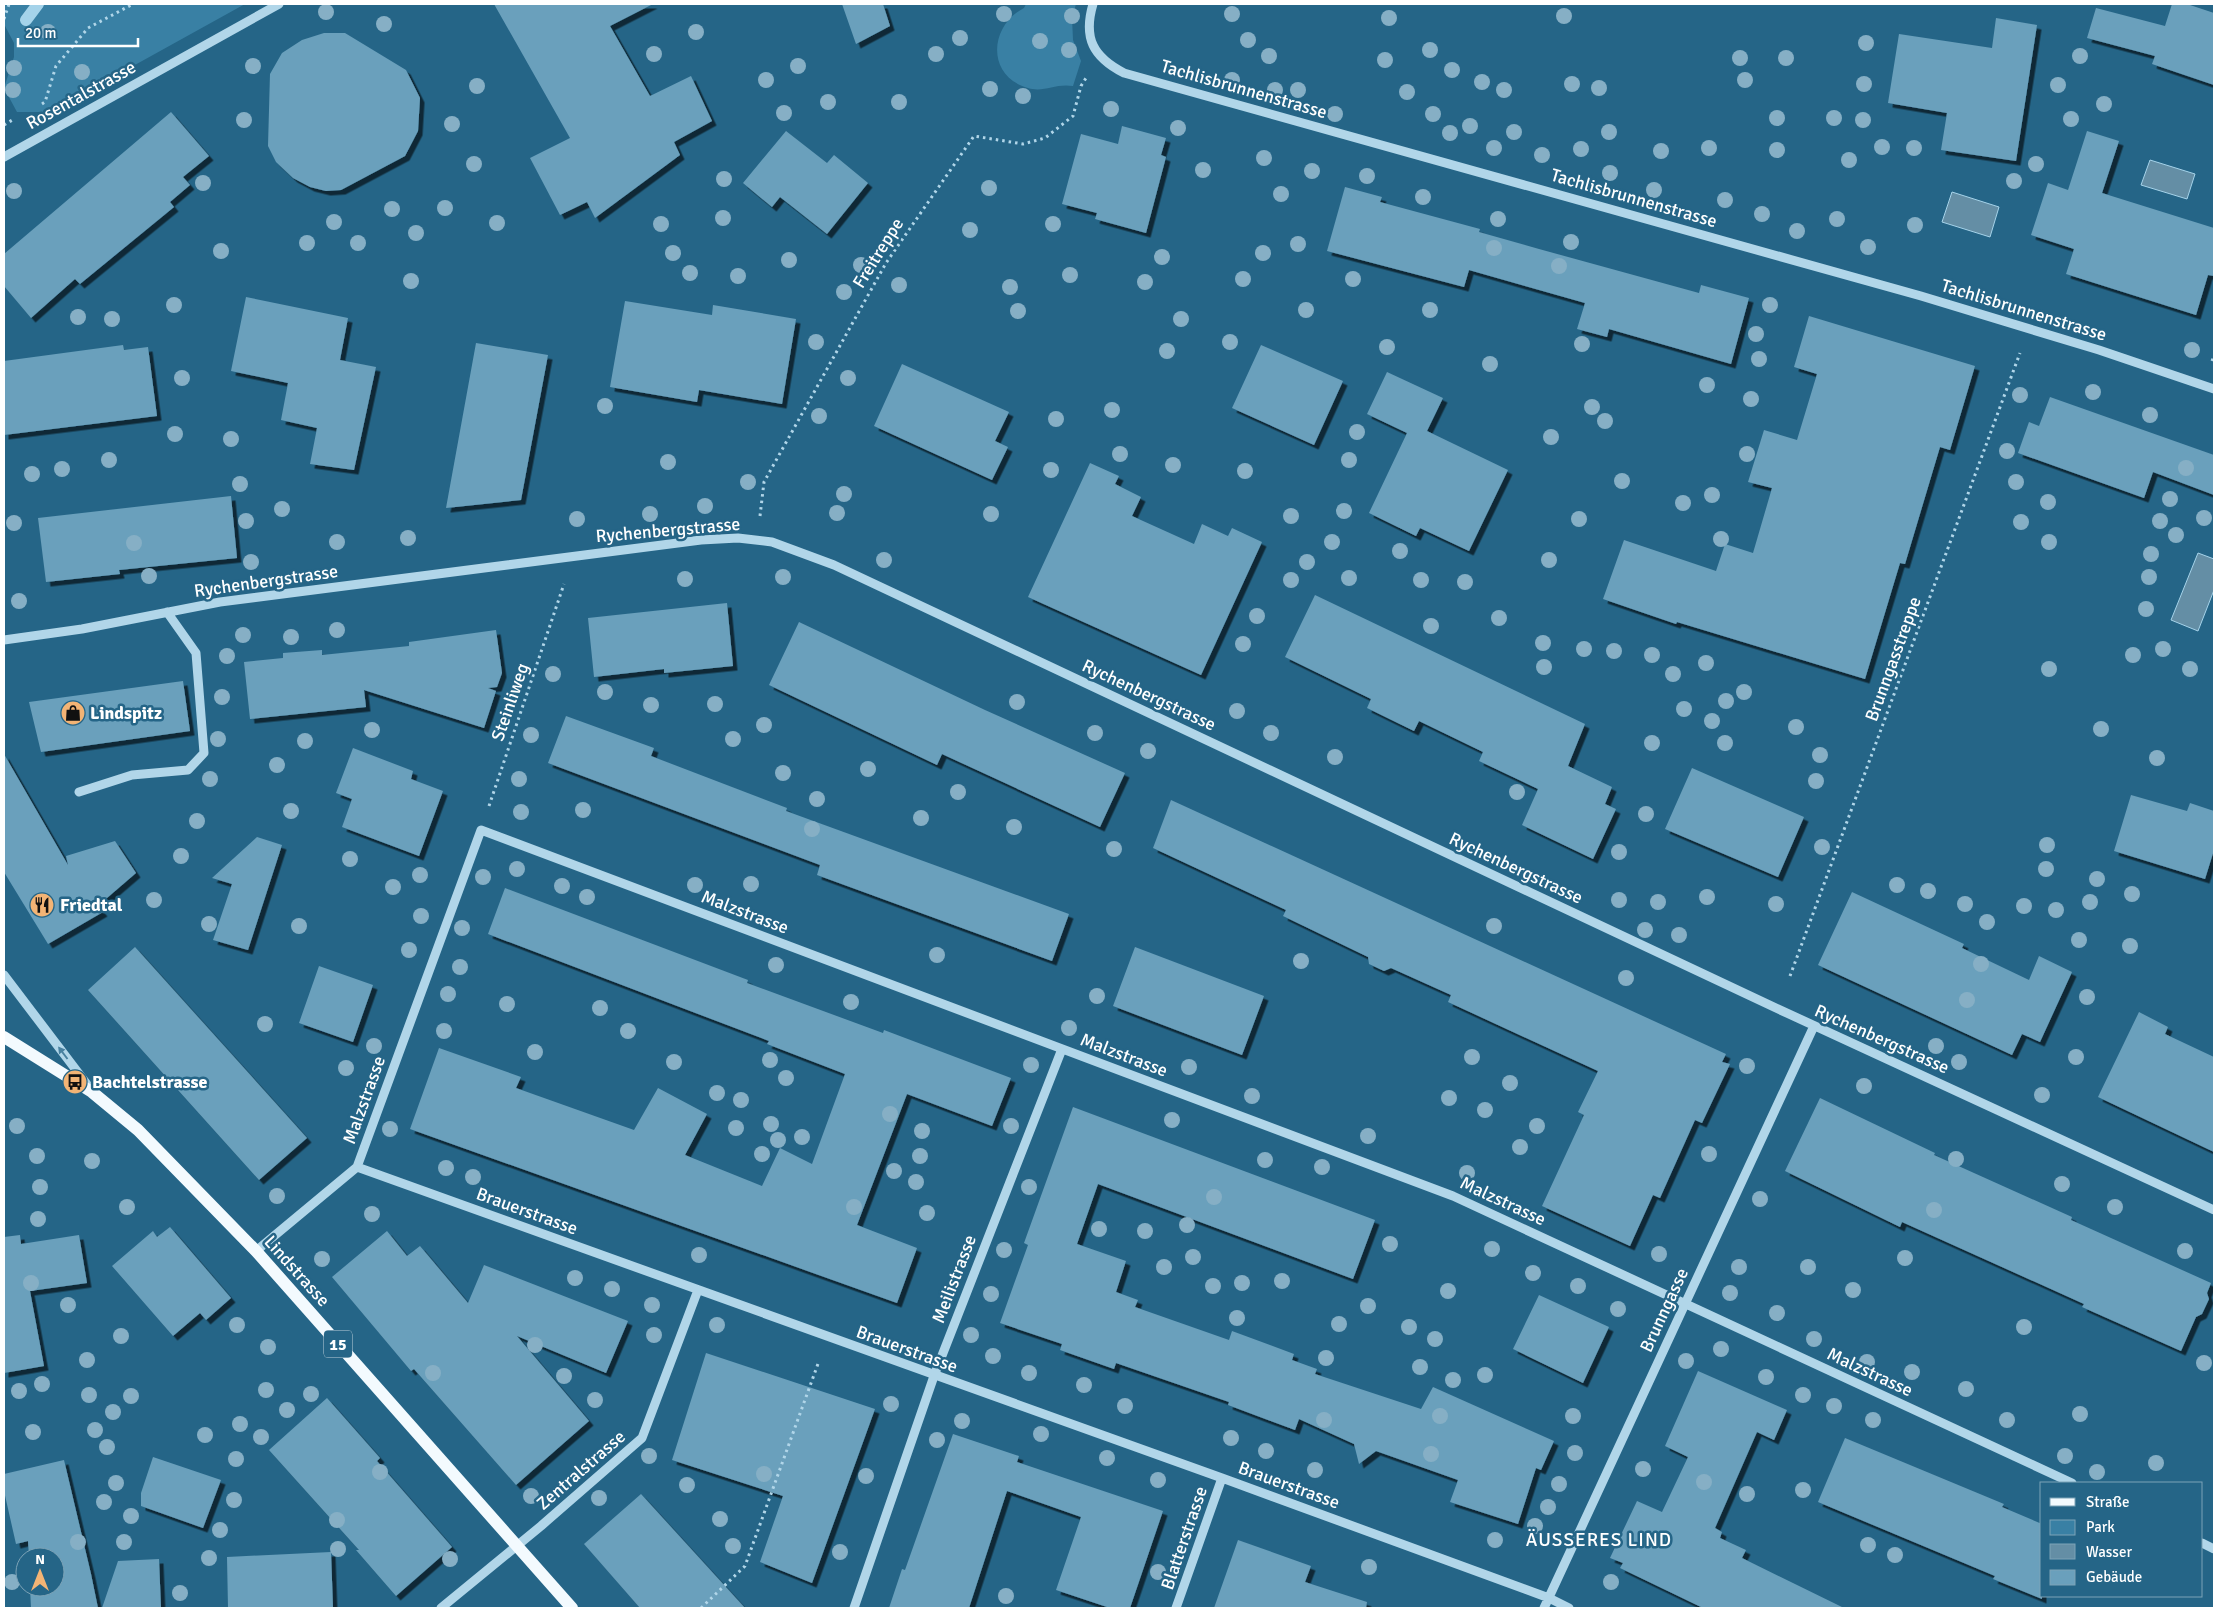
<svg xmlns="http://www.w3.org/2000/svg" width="2218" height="1612" viewBox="0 0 2218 1612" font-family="Signika,sans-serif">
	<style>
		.green { fill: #3980a4 }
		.water { fill: #648ea5; stroke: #a5d3ea }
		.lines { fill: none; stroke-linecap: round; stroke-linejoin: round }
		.stream { stroke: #a5d3ea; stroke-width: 12 }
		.building { fill: #6aa0bc; filter: url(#shadow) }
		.path { stroke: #b1d6e9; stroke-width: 3; stroke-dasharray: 2.5 4; stroke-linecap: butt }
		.minor { stroke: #b1d6e9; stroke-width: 9 }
		.major { stroke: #f3fafe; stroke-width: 12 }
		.tree { fill: #86afc5 }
		.oneway { fill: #4881a0 }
		.labels { text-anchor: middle; stroke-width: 5; stroke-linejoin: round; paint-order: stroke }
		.shield { fill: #256587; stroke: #bed1db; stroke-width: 1 }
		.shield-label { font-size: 16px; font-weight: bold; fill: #fff }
		.street-label { font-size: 18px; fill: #fff; stroke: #256587 }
		.poi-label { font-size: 18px; font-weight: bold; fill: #fff; stroke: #256587; text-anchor: start }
		.neighbourhood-label { font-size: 19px; letter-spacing: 1px; fill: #fff; stroke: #256587 }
	</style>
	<defs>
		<filter id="shadow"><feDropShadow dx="4.5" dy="4.5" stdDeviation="0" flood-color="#0009"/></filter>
	</defs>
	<rect width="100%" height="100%" fill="#256587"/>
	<path class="green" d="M4,4H245L50,112H17L4,88L14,57V43L4,24Z
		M1026,4H1076L1072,18L1073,40L1081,61L1073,86C1055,83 1044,93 1028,88C986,76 989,26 1024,8Z"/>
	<path class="water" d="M2150,160L2195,174L2187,199L2141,185Z
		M1952,192L1999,207L1990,237L1942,222Z
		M2198,553L2214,559V590L2198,631L2171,620Z"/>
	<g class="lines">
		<path class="stream" d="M26,20L38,4"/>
	</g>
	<path class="building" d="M494,4H653L610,26L650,96L691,76L712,121L674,142L680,155L595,218L587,202L560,215L530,158L570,138Z
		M842,4H883L890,26L856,44Z
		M2172,4H2187L2214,13V85L2152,64L2155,56L2087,38L2096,8L2165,26Z
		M1996,18L2037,25L2016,161L1941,150L1947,113L1888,103L1899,34L1992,48Z
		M324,33H345L406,70L420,98L418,131L405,156L341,190L326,191L310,187L293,178L276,162L268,146L270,74L282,53L302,40Z
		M171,112L209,156L183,177L190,185L170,202L174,207L80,284L75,279L31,318L4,286V254Z
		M1122,126L1166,138L1161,155L1166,157L1146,233L1095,219L1097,213L1062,204L1081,134L1118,144Z
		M786,131L827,163L834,155L868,183L827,234L780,197L772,207L743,183Z
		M2087,131L2119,141L2102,193L2214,228V276L2208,275L2196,315L2066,274L2074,249L2031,235L2048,183L2068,190Z
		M1345,187L1382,197L1380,202L1480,229L1479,232L1539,249L1699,293L1701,285L1749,298L1731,364L1609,329L1607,337L1577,329L1585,303L1469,270L1464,287L1327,251Z
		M246,297L348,318L340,360L376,367L354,470L310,464L317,428L281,420L288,383L231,371Z
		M625,301L712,315L713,305L796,319L782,404L699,390L697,402L610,387Z
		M1809,316L1975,366L1950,450L1940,447L1905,564L1900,563L1865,679L1677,622L1676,624L1603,599L1624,540L1716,571L1725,544L1753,553L1772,488L1748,482L1764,430L1797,440L1817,374L1794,367Z
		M476,343L548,355L521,500L446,508Z
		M123,345L124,350L148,347L157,416L4,435V361Z
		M1261,345L1343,381L1314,445L1232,408Z
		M902,364L1009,412L995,441L1008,447L992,480L874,426Z
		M1387,372L1443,398L1427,431L1508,470L1469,551L1420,528L1416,536L1369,513L1407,433L1367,414Z
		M2050,397L2214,455V495L2153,472L2144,498L2018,453L2029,422L2039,426Z
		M1090,463L1119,476L1115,484L1141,497L1132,516L1194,544L1202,524L1228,536L1232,528L1262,542L1201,675L1028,597Z
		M231,496L237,558L119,570L120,574L46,582L38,518Z
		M1315,595L1585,724L1568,766L1612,787L1605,804L1616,809L1593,859L1522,825L1538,789L1479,761L1483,752L1419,721L1414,731L1367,708L1371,699L1285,657Z
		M727,603L733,666L664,673V669L594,677L588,618Z
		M799,622L985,710L1125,773L1100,827L942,754L937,765L769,685Z
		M496,630L502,673L497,687L488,688L496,691L484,728L364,690L366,707L250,719L244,662L283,658V653L322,650V655L409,646V642Z
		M183,681L190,731L41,752L29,702Z
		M566,716L654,748L651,756L787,808L786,811L1069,914L1052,961L817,875L820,865L548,763Z
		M353,748L413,771L411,779L443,791L419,856L342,827L352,799L336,793Z
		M4,754L68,865L66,856L115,841L136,873L100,904L95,903L103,912L48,944L4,872Z
		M1692,768L1804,817L1778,877L1665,829Z
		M2131,795L2187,811L2190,803L2214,811V850L2205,879L2114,851Z
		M1171,800L1726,1054L1722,1062L1730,1064L1702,1123L1695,1120L1660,1198L1653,1195L1630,1246L1542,1206L1584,1115L1578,1112L1598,1071L1448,1002L1451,995L1391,968L1384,971L1369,964L1368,957L1283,916L1286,910L1153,848Z
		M257,837L282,845L248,950L213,940L232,884L212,878Z
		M505,888L748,980L747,983L883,1033L884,1030L1011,1078L992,1126L907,1094L857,1225L917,1248L897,1303L410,1129L439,1048L521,1077L516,1088L634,1130L658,1088L707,1114L685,1155L762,1186L780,1148L812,1164L845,1074L767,1044L769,1041L488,934Z
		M1852,892L1964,944L1962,948L2029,980L2039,956L2072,972L2040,1042L2022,1034L2012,1055L1818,965Z
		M135,947L307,1138L259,1180L88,990Z
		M1135,947L1264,996L1242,1055L1113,1006Z
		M319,966L373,985L353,1042L299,1023Z
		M2139,1012L2168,1027L2165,1034L2214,1057V1152L2098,1097Z
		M1820,1098L1935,1153L1934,1155L2072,1217L2071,1220L2211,1283L2207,1293L2209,1299L2202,1314L2196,1317L2181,1351L2082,1307L2084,1304L1902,1222L1900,1227L1785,1171Z
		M1073,1107L1375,1220L1353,1279L1098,1184L1077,1244L1126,1261L1116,1292L1138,1300L1135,1307L1229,1340L1232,1331L1294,1354L1292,1360L1317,1369L1315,1374L1421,1409L1433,1387L1554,1441L1541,1470L1536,1468L1518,1524L1450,1502L1458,1480L1376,1451L1359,1464L1354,1444L1299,1419L1295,1430L1228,1405L1229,1402L1116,1363L1114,1369L1060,1350L1062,1344L1000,1323L1028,1245L1024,1243Z
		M170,1227L231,1298L206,1320L200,1313L173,1336L112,1266L153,1231L157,1237Z
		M387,1231L407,1256L420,1246L468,1303L484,1265L628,1321L606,1373L517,1336L589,1421L516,1485L414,1369L411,1371L332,1277Z
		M20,1235L21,1244L79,1235L87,1283L30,1291L44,1366L4,1373V1237Z
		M1539,1295L1609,1327L1583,1383L1513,1349Z
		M706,1353L875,1409L812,1583L760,1562L783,1496L672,1460Z
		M1698,1371L1787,1410L1774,1440L1757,1432L1715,1528L1722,1532L1720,1538L1746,1550L1742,1558L1844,1608H1703L1620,1568L1623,1563L1610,1558L1637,1501L1662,1512L1688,1457L1665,1446Z
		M327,1398L380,1458L377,1461L452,1547L396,1596L356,1550H359L269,1450Z
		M953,1434L1019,1456L1017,1462L1163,1511L1130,1608H1110L1056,1590L1081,1517L1007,1491L969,1608H889L902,1569L905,1570Z
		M1845,1438L2004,1504L2002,1507L2042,1524V1599L1993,1579L1995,1576L1818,1502Z
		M153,1457L221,1480L203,1528L141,1506V1493Z
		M64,1460L91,1574L98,1608H31L30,1587H55V1557H29L28,1541L16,1544L4,1491V1474Z
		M641,1494L745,1608H640L584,1544Z
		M1238,1540L1311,1566L1305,1582L1367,1602L1366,1608H1214Z
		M331,1552L333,1608H228L227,1557Z
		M159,1559L161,1608H102L118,1561Z"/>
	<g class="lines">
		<path class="path" d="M4,19L9,4
			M42,104L45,102L56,66L88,28L133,4
			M4,125L14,119
			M2212,361L2214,355
			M760,516L764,482L886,263L974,136L1023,144L1045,138L1073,116L1081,86L1086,78
			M489,806L564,584
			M1790,976L2020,353
			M701,1608L745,1566L819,1361"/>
		<path class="minor" d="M1093,4C1083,38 1093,57 1124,73L1921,296L2099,350L2214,389
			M4,157L279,4
			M4,640L82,629L220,602L701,540L738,538L772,542L834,565L1776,1008L2214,1210
			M79,792L132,775L188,770L204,753L196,653L167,612
			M4,975L89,1087
			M357,1167L481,830L1453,1196L2072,1483
			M256,1251L357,1167L1222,1478L1549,1598L1569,1608
			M2202,1543L2214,1549
			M441,1608L541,1526L642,1438L698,1290
			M854,1608L934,1376L1062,1049
			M1176,1608L1222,1478
			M1544,1608L1814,1026"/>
		<path class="major" d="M4,1037L92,1092L138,1130L256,1251L572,1608"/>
	</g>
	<g class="tree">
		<circle cx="326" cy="12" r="8"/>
		<circle cx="1004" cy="14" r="8"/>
		<circle cx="1232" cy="14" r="8"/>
		<circle cx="1072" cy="16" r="8"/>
		<circle cx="1564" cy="16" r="8"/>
		<circle cx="1389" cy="18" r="8"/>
		<circle cx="384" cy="24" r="8"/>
		<circle cx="48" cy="32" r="8"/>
		<circle cx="696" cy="32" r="8"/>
		<circle cx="960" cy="38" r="8"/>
		<circle cx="1248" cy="40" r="8"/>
		<circle cx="1040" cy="41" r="8"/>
		<circle cx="1866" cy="43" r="8"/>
		<circle cx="1069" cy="50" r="8"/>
		<circle cx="1430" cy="50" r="8"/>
		<circle cx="654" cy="54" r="8"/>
		<circle cx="936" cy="54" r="8"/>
		<circle cx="1269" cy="56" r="8"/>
		<circle cx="2080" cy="56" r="8"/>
		<circle cx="1740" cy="58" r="8"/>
		<circle cx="1786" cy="58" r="8"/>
		<circle cx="1385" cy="60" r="8"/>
		<circle cx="253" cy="66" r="8"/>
		<circle cx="798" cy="66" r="8"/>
		<circle cx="14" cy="68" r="8"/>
		<circle cx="1452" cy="70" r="8"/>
		<circle cx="82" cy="72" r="8"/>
		<circle cx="766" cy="80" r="8"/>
		<circle cx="1232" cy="80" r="8"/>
		<circle cx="1745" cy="80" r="8"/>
		<circle cx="1482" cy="82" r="8"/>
		<circle cx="1572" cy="84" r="8"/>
		<circle cx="1864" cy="84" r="8"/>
		<circle cx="2058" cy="85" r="8"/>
		<circle cx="477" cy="86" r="8"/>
		<circle cx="1599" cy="88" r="8"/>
		<circle cx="990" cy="89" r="8"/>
		<circle cx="13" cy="90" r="8"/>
		<circle cx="1275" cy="90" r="8"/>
		<circle cx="1298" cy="90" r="8"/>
		<circle cx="1504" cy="90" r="8"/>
		<circle cx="1407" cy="92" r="8"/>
		<circle cx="1023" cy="96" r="8"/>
		<circle cx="828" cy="102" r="8"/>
		<circle cx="899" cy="102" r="8"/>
		<circle cx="2104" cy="104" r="8"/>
		<circle cx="1111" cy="109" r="8"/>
		<circle cx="784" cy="113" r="8"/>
		<circle cx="1335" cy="114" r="8"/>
		<circle cx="1433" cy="114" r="8"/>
		<circle cx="1777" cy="118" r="8"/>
		<circle cx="1834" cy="118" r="8"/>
		<circle cx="2071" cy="119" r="8"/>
		<circle cx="244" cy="120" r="8"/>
		<circle cx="1863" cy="120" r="8"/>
		<circle cx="452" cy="124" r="8"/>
		<circle cx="1470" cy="126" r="8"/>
		<circle cx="1178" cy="128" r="8"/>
		<circle cx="1514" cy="132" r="8"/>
		<circle cx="1609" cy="132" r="8"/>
		<circle cx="1450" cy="133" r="8"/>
		<circle cx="1882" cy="147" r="8"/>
		<circle cx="1494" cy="148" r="8"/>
		<circle cx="1709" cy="148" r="8"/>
		<circle cx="1914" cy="148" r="8"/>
		<circle cx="1581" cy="149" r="8"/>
		<circle cx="1777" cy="150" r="8"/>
		<circle cx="1661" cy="151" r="8"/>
		<circle cx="1542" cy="155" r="8"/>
		<circle cx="1264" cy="158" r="8"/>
		<circle cx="1849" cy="160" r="8"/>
		<circle cx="474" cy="164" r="8"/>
		<circle cx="2036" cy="164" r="8"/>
		<circle cx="1203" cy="170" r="8"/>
		<circle cx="1312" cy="171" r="8"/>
		<circle cx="1610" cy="173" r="8"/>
		<circle cx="1367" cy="176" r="8"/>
		<circle cx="724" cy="179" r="8"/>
		<circle cx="2014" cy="181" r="8"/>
		<circle cx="203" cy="183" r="8"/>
		<circle cx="989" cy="188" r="8"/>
		<circle cx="1654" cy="190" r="8"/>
		<circle cx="14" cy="191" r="8"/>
		<circle cx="1281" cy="194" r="8"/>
		<circle cx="1423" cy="197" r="8"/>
		<circle cx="1725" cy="200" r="8"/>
		<circle cx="445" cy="208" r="8"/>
		<circle cx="392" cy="209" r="8"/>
		<circle cx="1762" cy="214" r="8"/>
		<circle cx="723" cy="218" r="8"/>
		<circle cx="1498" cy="219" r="8"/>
		<circle cx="1837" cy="219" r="8"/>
		<circle cx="334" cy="222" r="8"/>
		<circle cx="497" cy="223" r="8"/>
		<circle cx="661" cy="224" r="8"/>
		<circle cx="1053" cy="224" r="8"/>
		<circle cx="1915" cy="225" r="8"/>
		<circle cx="970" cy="230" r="8"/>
		<circle cx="1797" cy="231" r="8"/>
		<circle cx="416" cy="233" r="8"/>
		<circle cx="1571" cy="242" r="8"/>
		<circle cx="307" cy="243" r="8"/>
		<circle cx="358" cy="243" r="8"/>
		<circle cx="1298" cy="244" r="8"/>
		<circle cx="1868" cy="247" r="8"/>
		<circle cx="1494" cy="248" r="8"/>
		<circle cx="221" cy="251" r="8"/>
		<circle cx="673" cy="253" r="8"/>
		<circle cx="1263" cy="253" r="8"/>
		<circle cx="1162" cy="257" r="8"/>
		<circle cx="789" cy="260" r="8"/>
		<circle cx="861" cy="265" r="8"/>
		<circle cx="1559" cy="266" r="8"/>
		<circle cx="690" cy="273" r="8"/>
		<circle cx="1070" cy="275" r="8"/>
		<circle cx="738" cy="276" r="8"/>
		<circle cx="1243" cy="279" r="8"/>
		<circle cx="1353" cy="279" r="8"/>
		<circle cx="411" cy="281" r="8"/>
		<circle cx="1145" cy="282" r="8"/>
		<circle cx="899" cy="285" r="8"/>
		<circle cx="1010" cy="287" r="8"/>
		<circle cx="844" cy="292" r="8"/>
		<circle cx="174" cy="305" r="8"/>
		<circle cx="1770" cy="305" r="8"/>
		<circle cx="1306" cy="310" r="8"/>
		<circle cx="1430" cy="310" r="8"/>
		<circle cx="1018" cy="311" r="8"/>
		<circle cx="78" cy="317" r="8"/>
		<circle cx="112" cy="319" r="8"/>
		<circle cx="1181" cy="319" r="8"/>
		<circle cx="1756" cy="334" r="8"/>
		<circle cx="816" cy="342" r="8"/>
		<circle cx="1230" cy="342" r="8"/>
		<circle cx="1582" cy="344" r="8"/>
		<circle cx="1387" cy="347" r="8"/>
		<circle cx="2192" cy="350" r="8"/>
		<circle cx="1167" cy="351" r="8"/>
		<circle cx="1759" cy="359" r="8"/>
		<circle cx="1490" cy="364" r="8"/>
		<circle cx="182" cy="378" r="8"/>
		<circle cx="848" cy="378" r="8"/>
		<circle cx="1707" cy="385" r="8"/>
		<circle cx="2093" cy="392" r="8"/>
		<circle cx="2020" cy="395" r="8"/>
		<circle cx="1751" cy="399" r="8"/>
		<circle cx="605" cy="406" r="8"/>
		<circle cx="1592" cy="407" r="8"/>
		<circle cx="1112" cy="410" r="8"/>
		<circle cx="2150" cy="415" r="8"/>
		<circle cx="819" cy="416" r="8"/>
		<circle cx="1056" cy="419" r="8"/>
		<circle cx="1605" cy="421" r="8"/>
		<circle cx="1357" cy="432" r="8"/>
		<circle cx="175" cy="434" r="8"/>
		<circle cx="1551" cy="437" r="8"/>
		<circle cx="231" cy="439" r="8"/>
		<circle cx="2007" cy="451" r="8"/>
		<circle cx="1120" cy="454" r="8"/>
		<circle cx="1747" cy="454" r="8"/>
		<circle cx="109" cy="460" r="8"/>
		<circle cx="1349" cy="460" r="8"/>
		<circle cx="668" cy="462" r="8"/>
		<circle cx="1173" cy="465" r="8"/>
		<circle cx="2186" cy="468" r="8"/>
		<circle cx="62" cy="469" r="8"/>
		<circle cx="1051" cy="470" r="8"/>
		<circle cx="1245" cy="471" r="8"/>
		<circle cx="32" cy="474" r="8"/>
		<circle cx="1622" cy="481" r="8"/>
		<circle cx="748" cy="482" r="8"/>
		<circle cx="2016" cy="482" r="8"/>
		<circle cx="240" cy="484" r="8"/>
		<circle cx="844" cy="494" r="8"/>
		<circle cx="1712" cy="495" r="8"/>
		<circle cx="2170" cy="499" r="8"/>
		<circle cx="2048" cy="502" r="8"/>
		<circle cx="1683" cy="503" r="8"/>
		<circle cx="705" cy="506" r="8"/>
		<circle cx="282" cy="509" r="8"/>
		<circle cx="1344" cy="511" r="8"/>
		<circle cx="837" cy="513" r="8"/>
		<circle cx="650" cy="514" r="8"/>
		<circle cx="991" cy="514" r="8"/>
		<circle cx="1291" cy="516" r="8"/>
		<circle cx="2204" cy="518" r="8"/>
		<circle cx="577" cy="519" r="8"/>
		<circle cx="1579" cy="519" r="8"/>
		<circle cx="246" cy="521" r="8"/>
		<circle cx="2160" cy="521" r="8"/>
		<circle cx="2021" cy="522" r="8"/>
		<circle cx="14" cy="523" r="8"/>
		<circle cx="2176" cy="535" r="8"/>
		<circle cx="408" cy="538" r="8"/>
		<circle cx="1721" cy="539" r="8"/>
		<circle cx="337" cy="542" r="8"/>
		<circle cx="1332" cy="542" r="8"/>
		<circle cx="2049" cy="542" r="8"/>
		<circle cx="134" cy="543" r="8"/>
		<circle cx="1400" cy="551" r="8"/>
		<circle cx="2151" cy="554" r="8"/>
		<circle cx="884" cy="560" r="8"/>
		<circle cx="1549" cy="560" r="8"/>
		<circle cx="251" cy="562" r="8"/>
		<circle cx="1307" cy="562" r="8"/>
		<circle cx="149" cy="576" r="8"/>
		<circle cx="783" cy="577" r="8"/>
		<circle cx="2149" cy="577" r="8"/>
		<circle cx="1349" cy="578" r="8"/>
		<circle cx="685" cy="579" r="8"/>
		<circle cx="1291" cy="580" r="8"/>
		<circle cx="1421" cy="580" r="8"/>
		<circle cx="1465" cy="582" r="8"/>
		<circle cx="19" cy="601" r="8"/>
		<circle cx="2146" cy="609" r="8"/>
		<circle cx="1257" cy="616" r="8"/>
		<circle cx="1499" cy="618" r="8"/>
		<circle cx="1431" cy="626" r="8"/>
		<circle cx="337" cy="630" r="8"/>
		<circle cx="243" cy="635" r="8"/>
		<circle cx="291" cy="637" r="8"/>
		<circle cx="1543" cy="643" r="8"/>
		<circle cx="1243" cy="644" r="8"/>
		<circle cx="1584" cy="649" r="8"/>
		<circle cx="2163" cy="649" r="8"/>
		<circle cx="1614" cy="651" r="8"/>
		<circle cx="1652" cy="655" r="8"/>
		<circle cx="2133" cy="655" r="8"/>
		<circle cx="227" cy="656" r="8"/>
		<circle cx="1706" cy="663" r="8"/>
		<circle cx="1544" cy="667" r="8"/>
		<circle cx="2049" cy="669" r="8"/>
		<circle cx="2190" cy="669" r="8"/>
		<circle cx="553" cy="674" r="8"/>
		<circle cx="1673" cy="674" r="8"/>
		<circle cx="605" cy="692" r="8"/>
		<circle cx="1744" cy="692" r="8"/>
		<circle cx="222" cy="697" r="8"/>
		<circle cx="1726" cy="701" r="8"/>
		<circle cx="1017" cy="702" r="8"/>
		<circle cx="715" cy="704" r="8"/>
		<circle cx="651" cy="705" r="8"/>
		<circle cx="1684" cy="709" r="8"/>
		<circle cx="1237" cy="711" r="8"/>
		<circle cx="1712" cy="721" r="8"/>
		<circle cx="764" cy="725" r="8"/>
		<circle cx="1796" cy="727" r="8"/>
		<circle cx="2101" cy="729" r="8"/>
		<circle cx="372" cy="730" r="8"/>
		<circle cx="1095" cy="733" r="8"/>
		<circle cx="1271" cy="733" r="8"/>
		<circle cx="531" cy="735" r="8"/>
		<circle cx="218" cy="739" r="8"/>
		<circle cx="733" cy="739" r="8"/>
		<circle cx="305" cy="741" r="8"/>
		<circle cx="1652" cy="743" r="8"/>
		<circle cx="1725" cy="743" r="8"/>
		<circle cx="1148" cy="751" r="8"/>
		<circle cx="1820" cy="755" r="8"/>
		<circle cx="1335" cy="757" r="8"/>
		<circle cx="2157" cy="758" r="8"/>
		<circle cx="277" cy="765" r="8"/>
		<circle cx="868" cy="769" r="8"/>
		<circle cx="783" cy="773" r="8"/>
		<circle cx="210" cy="779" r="8"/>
		<circle cx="519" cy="779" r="8"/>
		<circle cx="1816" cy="781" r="8"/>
		<circle cx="958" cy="792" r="8"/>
		<circle cx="1517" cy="792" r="8"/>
		<circle cx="817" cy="799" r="8"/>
		<circle cx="583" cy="810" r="8"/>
		<circle cx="291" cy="811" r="8"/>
		<circle cx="521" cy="812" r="8"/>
		<circle cx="1646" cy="814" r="8"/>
		<circle cx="921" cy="818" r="8"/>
		<circle cx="197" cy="821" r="8"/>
		<circle cx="1014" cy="827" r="8"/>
		<circle cx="812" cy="829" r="8"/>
		<circle cx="2047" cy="845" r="8"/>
		<circle cx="1822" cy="847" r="8"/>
		<circle cx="1114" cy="849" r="8"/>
		<circle cx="1619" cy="852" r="8"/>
		<circle cx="181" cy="856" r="8"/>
		<circle cx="350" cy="859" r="8"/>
		<circle cx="517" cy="869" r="8"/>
		<circle cx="2046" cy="869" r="8"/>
		<circle cx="420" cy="875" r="8"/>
		<circle cx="483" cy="877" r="8"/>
		<circle cx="2097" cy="879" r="8"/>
		<circle cx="751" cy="884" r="8"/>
		<circle cx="695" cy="885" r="8"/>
		<circle cx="1897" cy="885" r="8"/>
		<circle cx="562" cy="886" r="8"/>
		<circle cx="393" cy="887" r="8"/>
		<circle cx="1928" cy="891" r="8"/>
		<circle cx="2132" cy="894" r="8"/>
		<circle cx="587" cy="897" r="8"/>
		<circle cx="1707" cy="897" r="8"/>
		<circle cx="154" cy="900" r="8"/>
		<circle cx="1619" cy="900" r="8"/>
		<circle cx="1658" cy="902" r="8"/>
		<circle cx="2090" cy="902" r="8"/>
		<circle cx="1776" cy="904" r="8"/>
		<circle cx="1965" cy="904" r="8"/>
		<circle cx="2024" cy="906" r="8"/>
		<circle cx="2056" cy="910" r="8"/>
		<circle cx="421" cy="916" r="8"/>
		<circle cx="1987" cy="922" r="8"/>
		<circle cx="209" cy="924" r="8"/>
		<circle cx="299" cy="926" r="8"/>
		<circle cx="1494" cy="926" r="8"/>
		<circle cx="462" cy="928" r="8"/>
		<circle cx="1645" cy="930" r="8"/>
		<circle cx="1679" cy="935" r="8"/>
		<circle cx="2079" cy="940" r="8"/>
		<circle cx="2130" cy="946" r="8"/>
		<circle cx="409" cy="950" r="8"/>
		<circle cx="937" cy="955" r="8"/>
		<circle cx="1301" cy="961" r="8"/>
		<circle cx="1981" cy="964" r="8"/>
		<circle cx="776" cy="965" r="8"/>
		<circle cx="460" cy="967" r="8"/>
		<circle cx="1626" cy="978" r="8"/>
		<circle cx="448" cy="994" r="8"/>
		<circle cx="1097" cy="996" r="8"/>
		<circle cx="2087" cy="997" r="8"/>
		<circle cx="1967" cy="1000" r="8"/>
		<circle cx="851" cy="1002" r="8"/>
		<circle cx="507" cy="1004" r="8"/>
		<circle cx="600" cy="1008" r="8"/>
		<circle cx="265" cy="1024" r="8"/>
		<circle cx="1069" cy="1028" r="8"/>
		<circle cx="444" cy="1031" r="8"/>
		<circle cx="628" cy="1031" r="8"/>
		<circle cx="374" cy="1046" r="8"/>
		<circle cx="1936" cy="1046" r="8"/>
		<circle cx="535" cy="1052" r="8"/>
		<circle cx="1472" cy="1057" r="8"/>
		<circle cx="2076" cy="1057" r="8"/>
		<circle cx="770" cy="1060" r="8"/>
		<circle cx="674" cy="1062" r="8"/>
		<circle cx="1959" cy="1062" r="8"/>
		<circle cx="1031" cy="1065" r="8"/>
		<circle cx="1747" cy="1066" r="8"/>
		<circle cx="1189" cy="1067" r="8"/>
		<circle cx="346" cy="1068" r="8"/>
		<circle cx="786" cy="1078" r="8"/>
		<circle cx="1510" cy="1083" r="8"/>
		<circle cx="1864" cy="1086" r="8"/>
		<circle cx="717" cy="1093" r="8"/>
		<circle cx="2042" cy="1095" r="8"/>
		<circle cx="1252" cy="1096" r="8"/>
		<circle cx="1449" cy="1098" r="8"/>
		<circle cx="741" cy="1100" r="8"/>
		<circle cx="1485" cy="1110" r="8"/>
		<circle cx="890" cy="1114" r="8"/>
		<circle cx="1172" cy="1120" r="8"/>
		<circle cx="771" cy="1124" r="8"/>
		<circle cx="17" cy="1126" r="8"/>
		<circle cx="1011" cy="1126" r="8"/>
		<circle cx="1537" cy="1126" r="8"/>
		<circle cx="736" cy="1128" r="8"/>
		<circle cx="390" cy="1129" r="8"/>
		<circle cx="922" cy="1131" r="8"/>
		<circle cx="1368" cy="1136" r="8"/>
		<circle cx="802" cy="1137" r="8"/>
		<circle cx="778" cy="1140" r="8"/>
		<circle cx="1520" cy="1147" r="8"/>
		<circle cx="762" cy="1154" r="8"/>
		<circle cx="1709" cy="1154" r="8"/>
		<circle cx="37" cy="1156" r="8"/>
		<circle cx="920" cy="1156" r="8"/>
		<circle cx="1956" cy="1159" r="8"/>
		<circle cx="1265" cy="1160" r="8"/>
		<circle cx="92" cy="1161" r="8"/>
		<circle cx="1322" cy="1167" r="8"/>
		<circle cx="446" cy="1168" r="8"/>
		<circle cx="894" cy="1171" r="8"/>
		<circle cx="1467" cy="1173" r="8"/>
		<circle cx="473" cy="1177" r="8"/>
		<circle cx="916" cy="1182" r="8"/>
		<circle cx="2062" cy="1184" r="8"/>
		<circle cx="40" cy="1187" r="8"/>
		<circle cx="1029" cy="1187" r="8"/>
		<circle cx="277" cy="1196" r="8"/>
		<circle cx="1214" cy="1197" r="8"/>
		<circle cx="1760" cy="1199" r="8"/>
		<circle cx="127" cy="1207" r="8"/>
		<circle cx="854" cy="1207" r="8"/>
		<circle cx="2115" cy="1207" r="8"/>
		<circle cx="1934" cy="1210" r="8"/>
		<circle cx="927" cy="1213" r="8"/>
		<circle cx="372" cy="1214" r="8"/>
		<circle cx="38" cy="1219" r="8"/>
		<circle cx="1187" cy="1225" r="8"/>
		<circle cx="1099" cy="1229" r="8"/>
		<circle cx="1145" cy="1231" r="8"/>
		<circle cx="1390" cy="1244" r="8"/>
		<circle cx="1492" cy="1249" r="8"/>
		<circle cx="1004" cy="1250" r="8"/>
		<circle cx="2185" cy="1251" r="8"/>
		<circle cx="1659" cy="1254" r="8"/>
		<circle cx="699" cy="1255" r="8"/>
		<circle cx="1193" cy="1257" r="8"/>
		<circle cx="1905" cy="1258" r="8"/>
		<circle cx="322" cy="1259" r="8"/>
		<circle cx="1164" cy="1267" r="8"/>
		<circle cx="1739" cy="1267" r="8"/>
		<circle cx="1808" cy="1267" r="8"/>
		<circle cx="1533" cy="1273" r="8"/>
		<circle cx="575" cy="1278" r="8"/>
		<circle cx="1282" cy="1281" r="8"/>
		<circle cx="31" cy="1283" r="8"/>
		<circle cx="1242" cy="1283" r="8"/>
		<circle cx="1213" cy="1286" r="8"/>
		<circle cx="1578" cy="1286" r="8"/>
		<circle cx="612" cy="1289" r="8"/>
		<circle cx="1853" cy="1290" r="8"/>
		<circle cx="1448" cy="1291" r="8"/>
		<circle cx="1730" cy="1293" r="8"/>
		<circle cx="991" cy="1294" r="8"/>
		<circle cx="68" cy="1305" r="8"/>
		<circle cx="652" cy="1305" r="8"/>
		<circle cx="1368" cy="1306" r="8"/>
		<circle cx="1618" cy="1309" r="8"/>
		<circle cx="1777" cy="1313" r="8"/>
		<circle cx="1237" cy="1318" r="8"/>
		<circle cx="1339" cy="1324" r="8"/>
		<circle cx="237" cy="1325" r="8"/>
		<circle cx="717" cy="1325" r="8"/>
		<circle cx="1409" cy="1327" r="8"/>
		<circle cx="2024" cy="1327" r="8"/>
		<circle cx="654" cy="1335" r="8"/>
		<circle cx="971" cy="1335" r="8"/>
		<circle cx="121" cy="1336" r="8"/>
		<circle cx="1435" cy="1339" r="8"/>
		<circle cx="1814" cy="1339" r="8"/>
		<circle cx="535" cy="1345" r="8"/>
		<circle cx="268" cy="1347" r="8"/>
		<circle cx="1721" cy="1349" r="8"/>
		<circle cx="993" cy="1356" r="8"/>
		<circle cx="1326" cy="1358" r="8"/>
		<circle cx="87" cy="1360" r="8"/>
		<circle cx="1686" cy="1361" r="8"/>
		<circle cx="1867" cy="1362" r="8"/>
		<circle cx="2204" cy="1363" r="8"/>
		<circle cx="1420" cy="1367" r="8"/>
		<circle cx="1912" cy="1372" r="8"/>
		<circle cx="433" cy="1373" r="8"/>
		<circle cx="1029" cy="1373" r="8"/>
		<circle cx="1485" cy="1375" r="8"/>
		<circle cx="564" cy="1376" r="8"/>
		<circle cx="1766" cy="1377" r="8"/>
		<circle cx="1453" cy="1380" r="8"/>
		<circle cx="42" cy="1384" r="8"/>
		<circle cx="1084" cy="1385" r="8"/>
		<circle cx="1966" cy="1389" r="8"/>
		<circle cx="266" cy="1390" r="8"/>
		<circle cx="19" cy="1391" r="8"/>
		<circle cx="311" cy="1394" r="8"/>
		<circle cx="89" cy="1395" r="8"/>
		<circle cx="1803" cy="1395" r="8"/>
		<circle cx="131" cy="1396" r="8"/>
		<circle cx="595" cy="1400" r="8"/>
		<circle cx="891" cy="1404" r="8"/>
		<circle cx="1125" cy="1406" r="8"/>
		<circle cx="1834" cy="1406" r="8"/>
		<circle cx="287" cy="1410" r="8"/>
		<circle cx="113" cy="1412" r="8"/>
		<circle cx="2080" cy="1414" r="8"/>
		<circle cx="1440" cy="1416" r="8"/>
		<circle cx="1573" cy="1416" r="8"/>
		<circle cx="1324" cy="1420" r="8"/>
		<circle cx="1873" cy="1420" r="8"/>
		<circle cx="2007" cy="1420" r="8"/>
		<circle cx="962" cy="1421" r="8"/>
		<circle cx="240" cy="1424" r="8"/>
		<circle cx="95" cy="1430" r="8"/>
		<circle cx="33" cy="1432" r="8"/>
		<circle cx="1041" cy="1434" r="8"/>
		<circle cx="205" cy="1435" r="8"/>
		<circle cx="261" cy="1437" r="8"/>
		<circle cx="1231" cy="1438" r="8"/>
		<circle cx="937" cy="1440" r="8"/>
		<circle cx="107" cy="1447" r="8"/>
		<circle cx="1266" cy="1451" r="8"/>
		<circle cx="1575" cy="1453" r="8"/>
		<circle cx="1431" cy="1454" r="8"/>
		<circle cx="649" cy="1456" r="8"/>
		<circle cx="2065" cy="1456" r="8"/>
		<circle cx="1107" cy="1458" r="8"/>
		<circle cx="236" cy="1459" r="8"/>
		<circle cx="2156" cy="1463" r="8"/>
		<circle cx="1643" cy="1469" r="8"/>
		<circle cx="1315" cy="1470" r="8"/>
		<circle cx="380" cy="1472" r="8"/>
		<circle cx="2097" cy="1472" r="8"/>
		<circle cx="764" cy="1474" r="8"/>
		<circle cx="866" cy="1476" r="8"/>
		<circle cx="1158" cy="1480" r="8"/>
		<circle cx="1704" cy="1482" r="8"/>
		<circle cx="116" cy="1483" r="8"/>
		<circle cx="1559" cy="1484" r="8"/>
		<circle cx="687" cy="1485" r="8"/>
		<circle cx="1803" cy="1490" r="8"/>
		<circle cx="1747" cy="1494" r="8"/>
		<circle cx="531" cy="1496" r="8"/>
		<circle cx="599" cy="1498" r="8"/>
		<circle cx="234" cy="1500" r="8"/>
		<circle cx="104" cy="1502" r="8"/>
		<circle cx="1548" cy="1507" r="8"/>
		<circle cx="131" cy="1516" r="8"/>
		<circle cx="720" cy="1519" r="8"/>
		<circle cx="337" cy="1520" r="8"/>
		<circle cx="1535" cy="1526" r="8"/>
		<circle cx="220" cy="1530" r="8"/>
		<circle cx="1495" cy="1540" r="8"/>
		<circle cx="78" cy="1542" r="8"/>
		<circle cx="124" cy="1542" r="8"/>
		<circle cx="1868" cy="1545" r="8"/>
		<circle cx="733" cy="1546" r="8"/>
		<circle cx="338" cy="1549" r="8"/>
		<circle cx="840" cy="1552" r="8"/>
		<circle cx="1895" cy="1555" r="8"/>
		<circle cx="209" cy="1558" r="8"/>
		<circle cx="450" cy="1559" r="8"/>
		<circle cx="1369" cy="1567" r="8"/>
		<circle cx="1158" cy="1572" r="8"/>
		<circle cx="12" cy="1582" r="8"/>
		<circle cx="1611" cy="1582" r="8"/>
		<circle cx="180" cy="1593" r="8"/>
		<circle cx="1006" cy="1596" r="8"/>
	</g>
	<defs><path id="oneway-solid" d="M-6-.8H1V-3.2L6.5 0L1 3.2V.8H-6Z" transform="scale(1.25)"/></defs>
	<use class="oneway" href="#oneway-solid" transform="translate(63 1053) rotate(-127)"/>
	<defs>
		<symbol id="shop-disc" viewBox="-11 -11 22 22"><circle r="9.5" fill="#f3b475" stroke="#256587"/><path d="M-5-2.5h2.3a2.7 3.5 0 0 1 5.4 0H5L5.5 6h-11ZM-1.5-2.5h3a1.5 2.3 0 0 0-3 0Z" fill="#111"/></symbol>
		<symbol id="restaurant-disc" viewBox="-11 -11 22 22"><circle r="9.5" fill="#f3b475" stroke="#256587"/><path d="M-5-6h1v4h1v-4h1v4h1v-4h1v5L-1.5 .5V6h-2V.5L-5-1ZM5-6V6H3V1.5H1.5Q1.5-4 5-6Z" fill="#111"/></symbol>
		<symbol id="bus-disc" viewBox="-11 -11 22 22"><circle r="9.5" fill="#f3b475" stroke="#256587"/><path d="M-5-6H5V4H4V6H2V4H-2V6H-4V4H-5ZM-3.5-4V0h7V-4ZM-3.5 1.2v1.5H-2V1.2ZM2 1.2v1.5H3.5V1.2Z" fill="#111"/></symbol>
	</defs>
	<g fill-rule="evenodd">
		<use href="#shop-disc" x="59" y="699" width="28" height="28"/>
		<use href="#restaurant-disc" x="28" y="891" width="28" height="28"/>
		<use href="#bus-disc" x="61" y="1068" width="28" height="28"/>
	</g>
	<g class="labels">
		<rect class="shield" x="324" y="1330.5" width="28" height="27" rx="4"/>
		<g class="shield-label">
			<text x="338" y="1350">15</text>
		</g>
		<g class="street-label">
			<text transform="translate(1244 89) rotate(16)" y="6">Tachlisbrunnenstrasse</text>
			<text transform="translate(81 95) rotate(-29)" y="6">Rosentalstrasse</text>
			<text transform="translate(1634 198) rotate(16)" y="6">Tachlisbrunnenstrasse</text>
			<text transform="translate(878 253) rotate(-58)" y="6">Freitreppe</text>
			<text transform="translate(2024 310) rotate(17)" y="6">Tachlisbrunnenstrasse</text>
			<text transform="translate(668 530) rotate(-5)" y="6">Rychenbergstrasse</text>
			<text transform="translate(266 581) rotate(-8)" y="6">Rychenbergstrasse</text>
			<text transform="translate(1893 659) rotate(-70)" y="6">Brunngasstreppe</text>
			<text transform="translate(1149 695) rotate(25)" y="6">Rychenbergstrasse</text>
			<text transform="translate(510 702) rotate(-71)" y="6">Steinliweg</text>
			<text transform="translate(1516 868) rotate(25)" y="6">Rychenbergstrasse</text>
			<text transform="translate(745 912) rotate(21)" y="6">Malzstrasse</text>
			<text transform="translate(1882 1039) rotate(24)" y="6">Rychenbergstrasse</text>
			<text transform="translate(1124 1055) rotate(21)" y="6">Malzstrasse</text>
			<text transform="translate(364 1100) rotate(-70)" y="6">Malzstrasse</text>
			<text transform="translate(1503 1201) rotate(25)" y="6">Malzstrasse</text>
			<text transform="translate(527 1211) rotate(20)" y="6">Brauerstrasse</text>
			<text transform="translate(297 1271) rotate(48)" y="6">Lindstrasse</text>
			<text transform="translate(954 1279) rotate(-69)" y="6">Meilistrasse</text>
			<text transform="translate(1664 1310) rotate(-65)" y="6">Brunngasse</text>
			<text transform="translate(907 1349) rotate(20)" y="6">Brauerstrasse</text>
			<text transform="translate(1870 1372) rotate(25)" y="6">Malzstrasse</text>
			<text transform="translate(581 1470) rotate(-41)" y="6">Zentralstrasse</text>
			<text transform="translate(1289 1485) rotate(20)" y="6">Brauerstrasse</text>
			<text transform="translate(1184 1538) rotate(-71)" y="6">Blatterstrasse</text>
		</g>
		<g class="poi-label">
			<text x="90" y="719">Lindspitz</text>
			<text x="60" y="911">Friedtal</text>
			<text x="92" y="1088">Bachtelstrasse</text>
		</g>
		<g class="neighbourhood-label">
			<text x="1599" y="1546">ÄUSSERES LIND</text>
		</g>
	</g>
	<rect width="2218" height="1612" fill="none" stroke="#ffffff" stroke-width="10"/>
	<rect x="2040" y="1482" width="162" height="115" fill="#256587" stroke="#7ca3b7"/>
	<rect x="2050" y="1498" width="25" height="8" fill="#f3fafe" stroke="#7ca3b7"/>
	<text x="2086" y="1507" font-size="15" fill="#ffffff">Straße</text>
	<rect x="2050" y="1520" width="25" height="15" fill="#3980a4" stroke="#7ca3b7"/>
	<text x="2086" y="1532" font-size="15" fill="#ffffff">Park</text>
	<rect x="2050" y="1544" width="25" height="15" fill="#648ea5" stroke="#7ca3b7"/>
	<text x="2086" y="1557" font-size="15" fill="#ffffff">Wasser</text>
	<rect x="2050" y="1570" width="25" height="15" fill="#6aa0bc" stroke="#7ca3b7"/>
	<text x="2086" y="1582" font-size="15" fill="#ffffff">Gebäude</text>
	<g transform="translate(40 1572)"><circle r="24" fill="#256587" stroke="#7ca3b7"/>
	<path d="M0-4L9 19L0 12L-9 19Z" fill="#f3b475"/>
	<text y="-8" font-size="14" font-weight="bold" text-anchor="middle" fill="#ffffff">N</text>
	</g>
	<path d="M18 38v8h120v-8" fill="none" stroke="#ffffff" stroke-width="2.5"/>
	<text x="25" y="38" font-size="15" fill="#ffffff" stroke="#256587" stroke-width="4" paint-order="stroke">20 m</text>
</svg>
